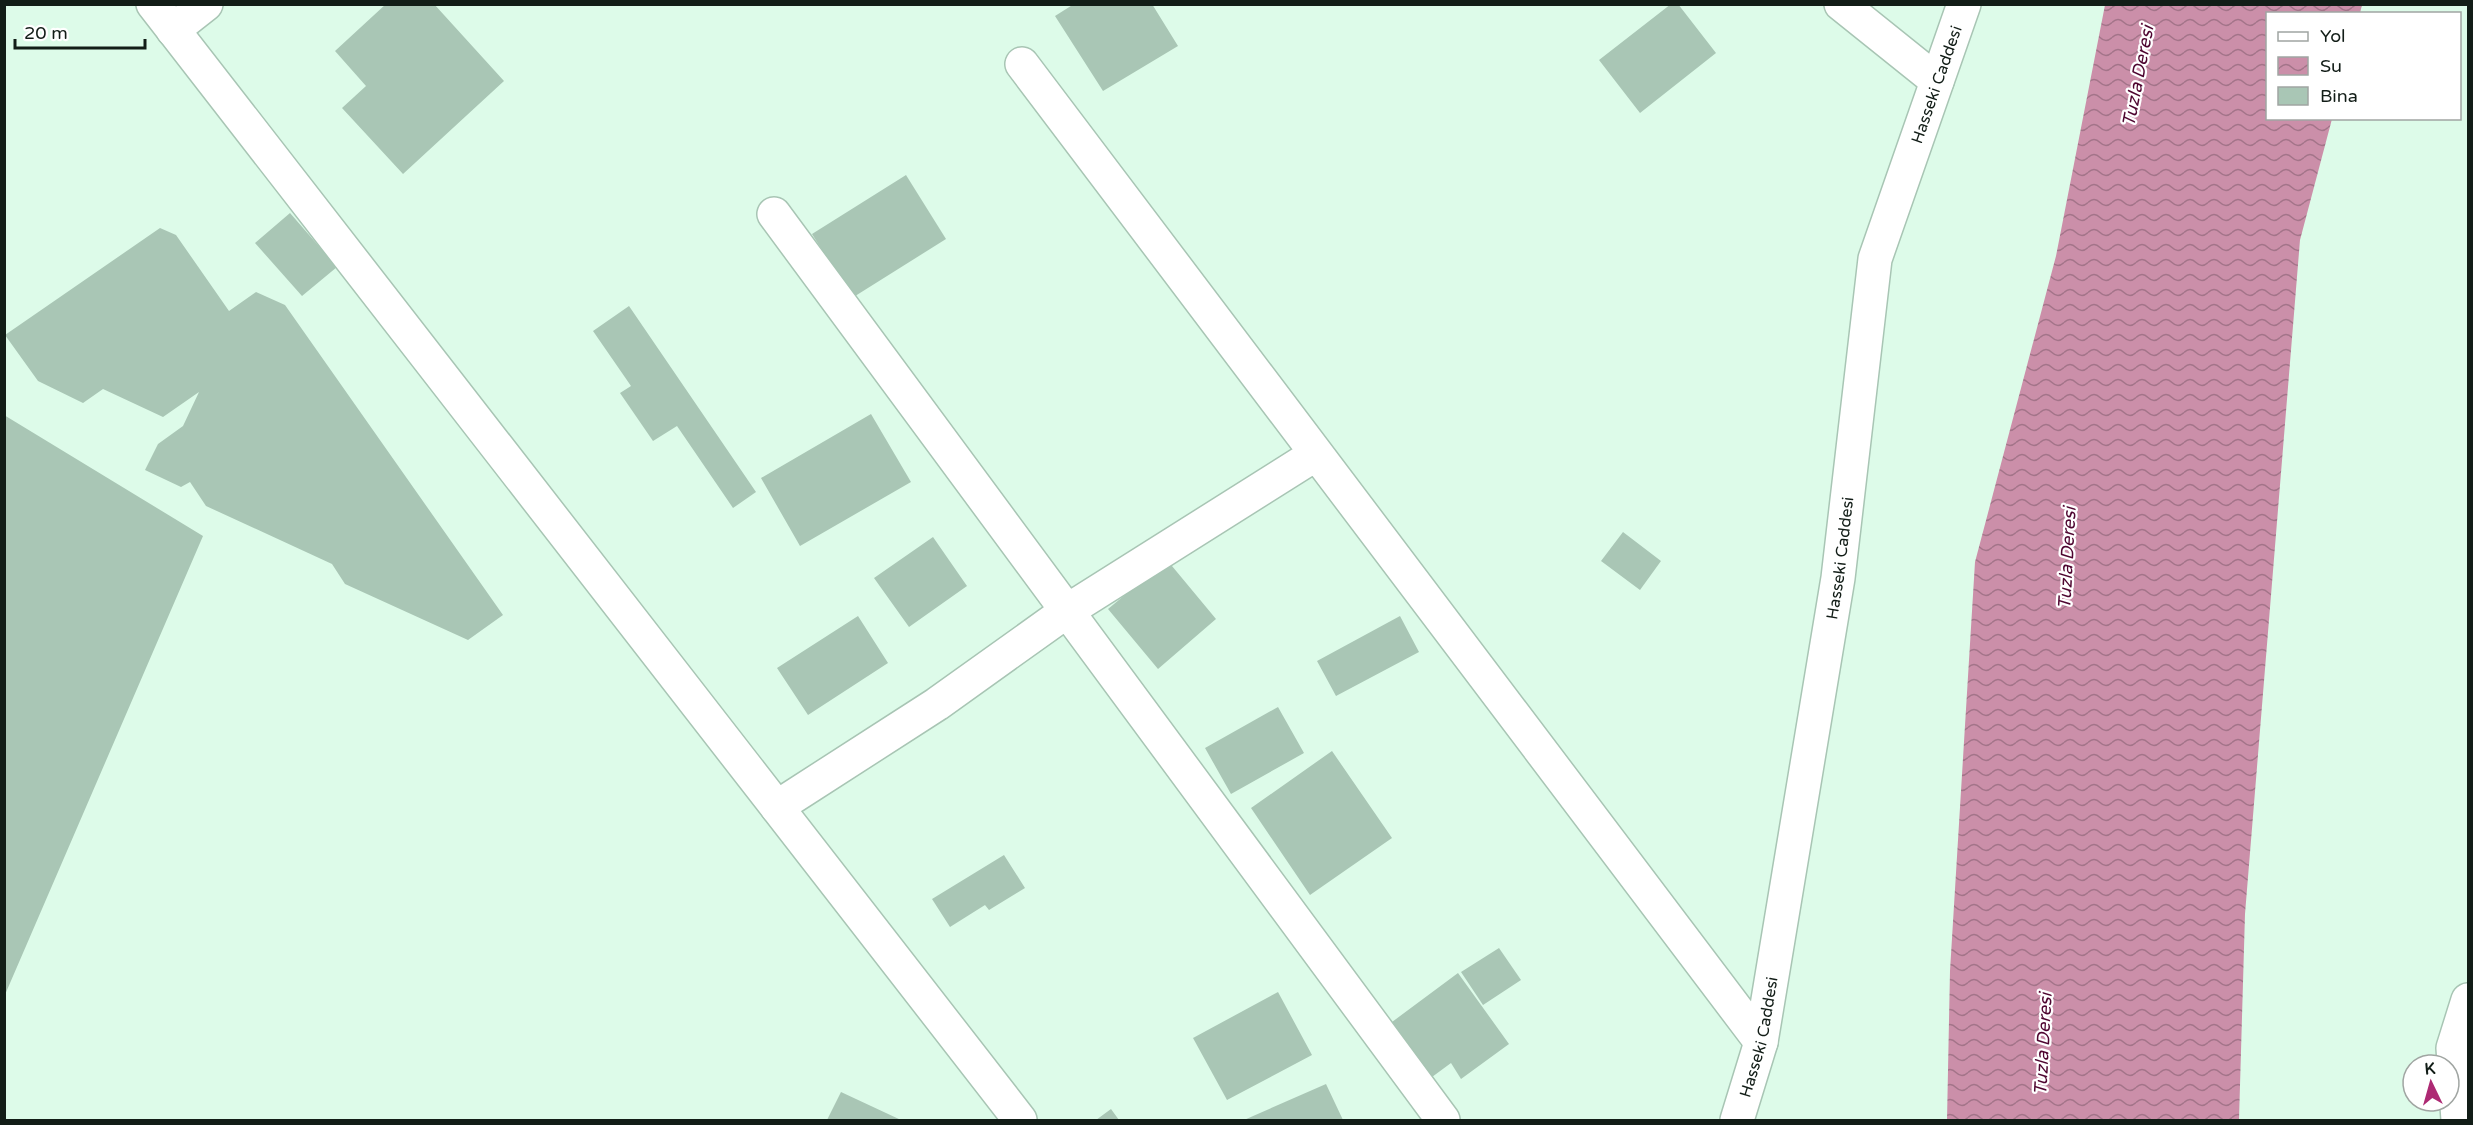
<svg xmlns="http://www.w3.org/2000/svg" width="2473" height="1125" viewBox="0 0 2473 1125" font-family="'Varela Round',sans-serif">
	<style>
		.water { fill: url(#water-waves) }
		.building { fill: #a9c6b5 }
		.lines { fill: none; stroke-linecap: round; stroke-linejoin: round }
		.minor-casing { stroke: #a8c5b4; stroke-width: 36 }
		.tertiary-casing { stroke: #a8c5b4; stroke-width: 36 }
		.minor { stroke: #fff; stroke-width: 33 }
		.tertiary { stroke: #fff; stroke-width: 33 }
		.labels { text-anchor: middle; stroke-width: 4.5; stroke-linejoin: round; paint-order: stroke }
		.street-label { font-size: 16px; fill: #121d17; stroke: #fff }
		.water-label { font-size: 18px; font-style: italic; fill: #4e0530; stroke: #fff }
	</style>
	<defs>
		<pattern id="water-waves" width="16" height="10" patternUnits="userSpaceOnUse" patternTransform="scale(1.5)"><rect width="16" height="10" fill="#cb8fa9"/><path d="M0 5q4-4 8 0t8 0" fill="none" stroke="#a37489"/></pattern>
	</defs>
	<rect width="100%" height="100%" fill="#ddfbe9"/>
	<path class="water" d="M2105,5H2362L2360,13L2268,14V118L2332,119L2300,240L2245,914L2239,1120H1947L1950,971L1975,562L2056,256Z"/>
	<path class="building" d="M386,4H434L504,81L403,174L342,108L366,86L335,51Z
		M1074,4H1152L1178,46L1103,91L1055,16Z
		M1671,4H1678L1716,53L1640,113L1599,60Z
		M906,175L946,239L852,298L812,234Z
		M290,213L337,267L302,296L255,243Z
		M160,228L176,235L229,311L256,292L285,305L503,615L468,640L345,584L332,564L206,506L190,482L181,487L145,470L158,444L183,426L199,392L163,417L103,389L83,403L38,381L5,335Z
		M629,306L756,492L733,508L677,426L653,441L620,393L631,386L593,331Z
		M871,414L911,482L800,546L761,478Z
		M4,415L203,536L4,997Z
		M1623,532L1661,561L1640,590L1601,561Z
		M933,537L967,586L909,627L874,578Z
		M1167,560L1216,619L1158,669L1108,609Z
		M858,616L888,663L808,715L777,668Z
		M1400,616L1419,652L1336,696L1317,661Z
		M1278,707L1304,753L1231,794L1205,748Z
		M1332,751L1392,838L1310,895L1251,808Z
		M1004,855L1025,888L989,910L985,905L950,927L932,899Z
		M1499,948L1521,980L1483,1005L1461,972Z
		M1458,973L1509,1044L1461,1079L1451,1063L1432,1077L1392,1022Z
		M1278,992L1312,1055L1227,1100L1193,1038Z
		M1326,1084L1343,1120H1244Z
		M841,1092L901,1120H827Z
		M1111,1109L1119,1120H1096Z"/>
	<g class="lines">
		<defs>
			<path id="minor" d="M1841,4L1937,81
				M173,30L206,4
				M1022,64L1761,1042
				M774,214L1443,1120
				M777,807L937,704L1067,611L1316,454
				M2458,1120L2453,1048L2468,1000"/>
			<g id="tertiary">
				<path d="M153,4L1020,1120"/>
				<path id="s1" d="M1737,1120L1761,1042L1838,578L1875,259L1964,4"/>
			</g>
		</defs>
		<use href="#minor" class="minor-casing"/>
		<use href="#tertiary" class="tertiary-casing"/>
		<use href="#minor" class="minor"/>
		<use href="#tertiary" class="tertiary"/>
	</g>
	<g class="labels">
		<g class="street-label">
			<text dy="6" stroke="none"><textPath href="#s1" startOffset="1058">Hasseki Caddesi</textPath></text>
			<text dy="6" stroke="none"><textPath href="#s1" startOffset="572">Hasseki Caddesi</textPath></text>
			<text dy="6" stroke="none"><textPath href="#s1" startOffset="86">Hasseki Caddesi</textPath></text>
		</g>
		<g class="water-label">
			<text transform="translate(2138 76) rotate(-79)" y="6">Tuzla Deresi</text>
			<text transform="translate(2067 558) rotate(-87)" y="6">Tuzla Deresi</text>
			<text transform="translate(2043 1044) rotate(-87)" y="6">Tuzla Deresi</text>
		</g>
	</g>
	<rect width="2473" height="1125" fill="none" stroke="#121d17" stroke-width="12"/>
	<rect x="2266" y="12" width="195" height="108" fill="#ffffff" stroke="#a0a5a2" stroke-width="1.5"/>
	<rect x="2278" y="32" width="30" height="9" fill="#ffffff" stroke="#a0a5a2" stroke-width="1.5"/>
	<text x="2320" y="42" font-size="18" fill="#121d17">Yol</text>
	<rect x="2278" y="57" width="30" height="18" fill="url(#water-waves)" stroke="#a0a5a2" stroke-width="1.5"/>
	<text x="2320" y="72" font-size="18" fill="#121d17">Su</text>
	<rect x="2278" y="87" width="30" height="18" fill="#a9c6b5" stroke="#a0a5a2" stroke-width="1.5"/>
	<text x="2320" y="102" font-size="18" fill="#121d17">Bina</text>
	<g transform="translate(2431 1083) rotate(355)"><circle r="28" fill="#ffffff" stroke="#a0a5a2" stroke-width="1.5"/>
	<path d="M0-4.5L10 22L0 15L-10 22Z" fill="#ad2973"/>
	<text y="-9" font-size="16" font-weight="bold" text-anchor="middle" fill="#121d17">K</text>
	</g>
	<path d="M15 39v9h130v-9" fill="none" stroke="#121d17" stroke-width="3"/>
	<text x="24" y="39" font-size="18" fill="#121d17" stroke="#ffffff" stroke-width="4.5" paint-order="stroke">20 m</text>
</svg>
